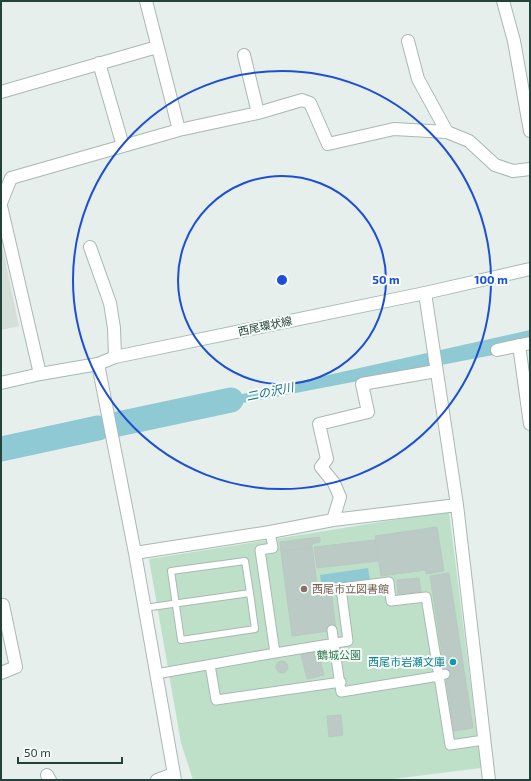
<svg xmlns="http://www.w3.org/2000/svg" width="531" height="781" viewBox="0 0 531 781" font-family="'Exo 2','Noto Sans JP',sans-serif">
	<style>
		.built { fill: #d4dfda }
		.green { fill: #bfe0c8 }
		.water { fill: #8ec9d4 }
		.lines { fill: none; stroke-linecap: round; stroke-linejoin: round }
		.river { stroke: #8ec9d4; stroke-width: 25 }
		.building { fill: #bbcac4; stroke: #b8c9c2 }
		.service-casing { stroke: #a8b8b2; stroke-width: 8 }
		.pedestrian-casing { stroke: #a8b8b2; stroke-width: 11 }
		.minor-casing { stroke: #a8b8b2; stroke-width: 14 }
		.tertiary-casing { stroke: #a8b8b2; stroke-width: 14 }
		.secondary-casing { stroke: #a4bbb3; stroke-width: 14 }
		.service { stroke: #fff; stroke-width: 6 }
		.pedestrian { stroke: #fff; stroke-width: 9 }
		.minor { stroke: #fff; stroke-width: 12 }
		.tertiary { stroke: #fff; stroke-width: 12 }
		.secondary { stroke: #fff; stroke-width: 12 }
		.ring { fill: none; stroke: #1d4ed8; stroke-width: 2 }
		.education-dot { fill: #8d6e63; stroke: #f7fbf9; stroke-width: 1.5 }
		.culture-dot { fill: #0f9aa8; stroke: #f7fbf9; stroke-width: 1.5 }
		.labels { text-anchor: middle; stroke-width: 4; stroke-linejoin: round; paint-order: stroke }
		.street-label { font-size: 11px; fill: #24423a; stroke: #f7fbf9 }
		.education-label { font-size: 11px; fill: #785e54; stroke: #f7fbf9; text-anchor: start }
		.park-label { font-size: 11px; fill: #2d7a4b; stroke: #f7fbf9 }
		.culture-label { font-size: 11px; fill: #0d838f; stroke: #f7fbf9; text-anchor: end }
		.water-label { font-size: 12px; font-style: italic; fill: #1c6f80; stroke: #f7fbf9 }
		.centre { fill: #1d4ed8; stroke: #f7fbf9; stroke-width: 2 }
		.ring-label { font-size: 12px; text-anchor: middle; font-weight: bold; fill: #1d4ed8; stroke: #f7fbf9; stroke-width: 4; stroke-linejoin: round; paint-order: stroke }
	</style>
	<rect width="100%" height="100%" fill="#e6efeb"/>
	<path class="built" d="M1,241L19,326L1,330Z"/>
	<path class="green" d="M449,511L481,768L385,780H193L181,743L149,559Z"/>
	<path class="water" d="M530,330V348L196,412L198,404Z
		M368,568L370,580L322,587L320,575Z"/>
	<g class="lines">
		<path class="river" d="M118,424L231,400
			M1,449L98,428"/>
	</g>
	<path class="building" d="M437,527L444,571L426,574V570L381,576L375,536Z
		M320,537V542L312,544V547L281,552L280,542Z
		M375,540L378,561L317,568L314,547Z
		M312,547L318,592L331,590L336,630L292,636L281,552Z
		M449,573L473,728L454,731L430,576Z
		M419,578L421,592L398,595L397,580Z
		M318,651L324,675L307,679L301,655Z
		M276 667a6 6 0 1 1 12 0a6 6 0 1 1-12 0Z
		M341,715L343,735L329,737L327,716Z"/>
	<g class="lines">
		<defs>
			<path id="service" d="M144,608L250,593L255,629L181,640L171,571L245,561L250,593"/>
			<path id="pedestrian" d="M332,630L341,692L439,676L450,745L484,740
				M275,653L348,641L341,588L389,582L391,601L426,597L439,676L445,674
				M210,665L216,700L341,682
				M156,674L275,653L260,550L273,548L270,532"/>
			<path id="minor" d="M146,1L179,130
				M408,41L418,79L447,132L469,141L495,165L513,171L530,169
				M244,55L258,113
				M99,63L123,146
				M1,92L157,47
				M1,203L11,178L179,130L258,113L302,100L310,103L328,144L394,129L447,132
				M1,206L40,374
				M90,247L110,303L114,328L115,357
				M425,293L457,505L489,780
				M519,345L530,424
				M497,350L530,343
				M98,364L135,553L175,780
				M333,520L340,497L334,483L321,467L327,459L319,424L368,412L362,384L436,371
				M135,553L270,532L333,520L457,505
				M1,605H3L16,667L1,673
				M47,775L50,780
				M157,780L173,774"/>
			<path id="tertiary" d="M503,1L514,41L530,131"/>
			<path id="secondary" d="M1,383L40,374L98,364L115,357L425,293L530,269"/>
		</defs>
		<use href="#service" class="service-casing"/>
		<use href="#pedestrian" class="pedestrian-casing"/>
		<use href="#minor" class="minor-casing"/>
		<use href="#tertiary" class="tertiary-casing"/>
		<use href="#secondary" class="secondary-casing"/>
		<use href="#service" class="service"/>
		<use href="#pedestrian" class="pedestrian"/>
		<use href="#minor" class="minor"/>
		<use href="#tertiary" class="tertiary"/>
		<use href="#secondary" class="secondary"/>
	</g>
	<g class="ring">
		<circle cx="282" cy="280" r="104"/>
		<circle cx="282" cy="280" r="209"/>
	</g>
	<circle class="education-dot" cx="304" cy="589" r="4"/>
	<circle class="culture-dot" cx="453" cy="662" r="4"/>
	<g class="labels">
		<g class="street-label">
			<text transform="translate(265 326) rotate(-12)" y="4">西尾環状線</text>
		</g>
		<g class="education-label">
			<text x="312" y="593">西尾市立図書館</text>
		</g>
		<g class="park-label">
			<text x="339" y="659">鶴城公園</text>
		</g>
		<g class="culture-label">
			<text x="445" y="666">西尾市岩瀬文庫</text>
		</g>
		<g class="water-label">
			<text transform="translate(270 392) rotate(-12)" y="4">二の沢川</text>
		</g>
	</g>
	<circle cx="282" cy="280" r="6" class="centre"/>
	<g class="ring-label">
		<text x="386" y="284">50 m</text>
		<text x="491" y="284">100 m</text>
	</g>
	<rect width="531" height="781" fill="none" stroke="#24423a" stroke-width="4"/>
	<path d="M18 757v6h104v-6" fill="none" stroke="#24423a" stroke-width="2"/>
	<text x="24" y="757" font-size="12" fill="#24423a" stroke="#f7fbf9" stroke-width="3" paint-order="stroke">50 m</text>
</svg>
